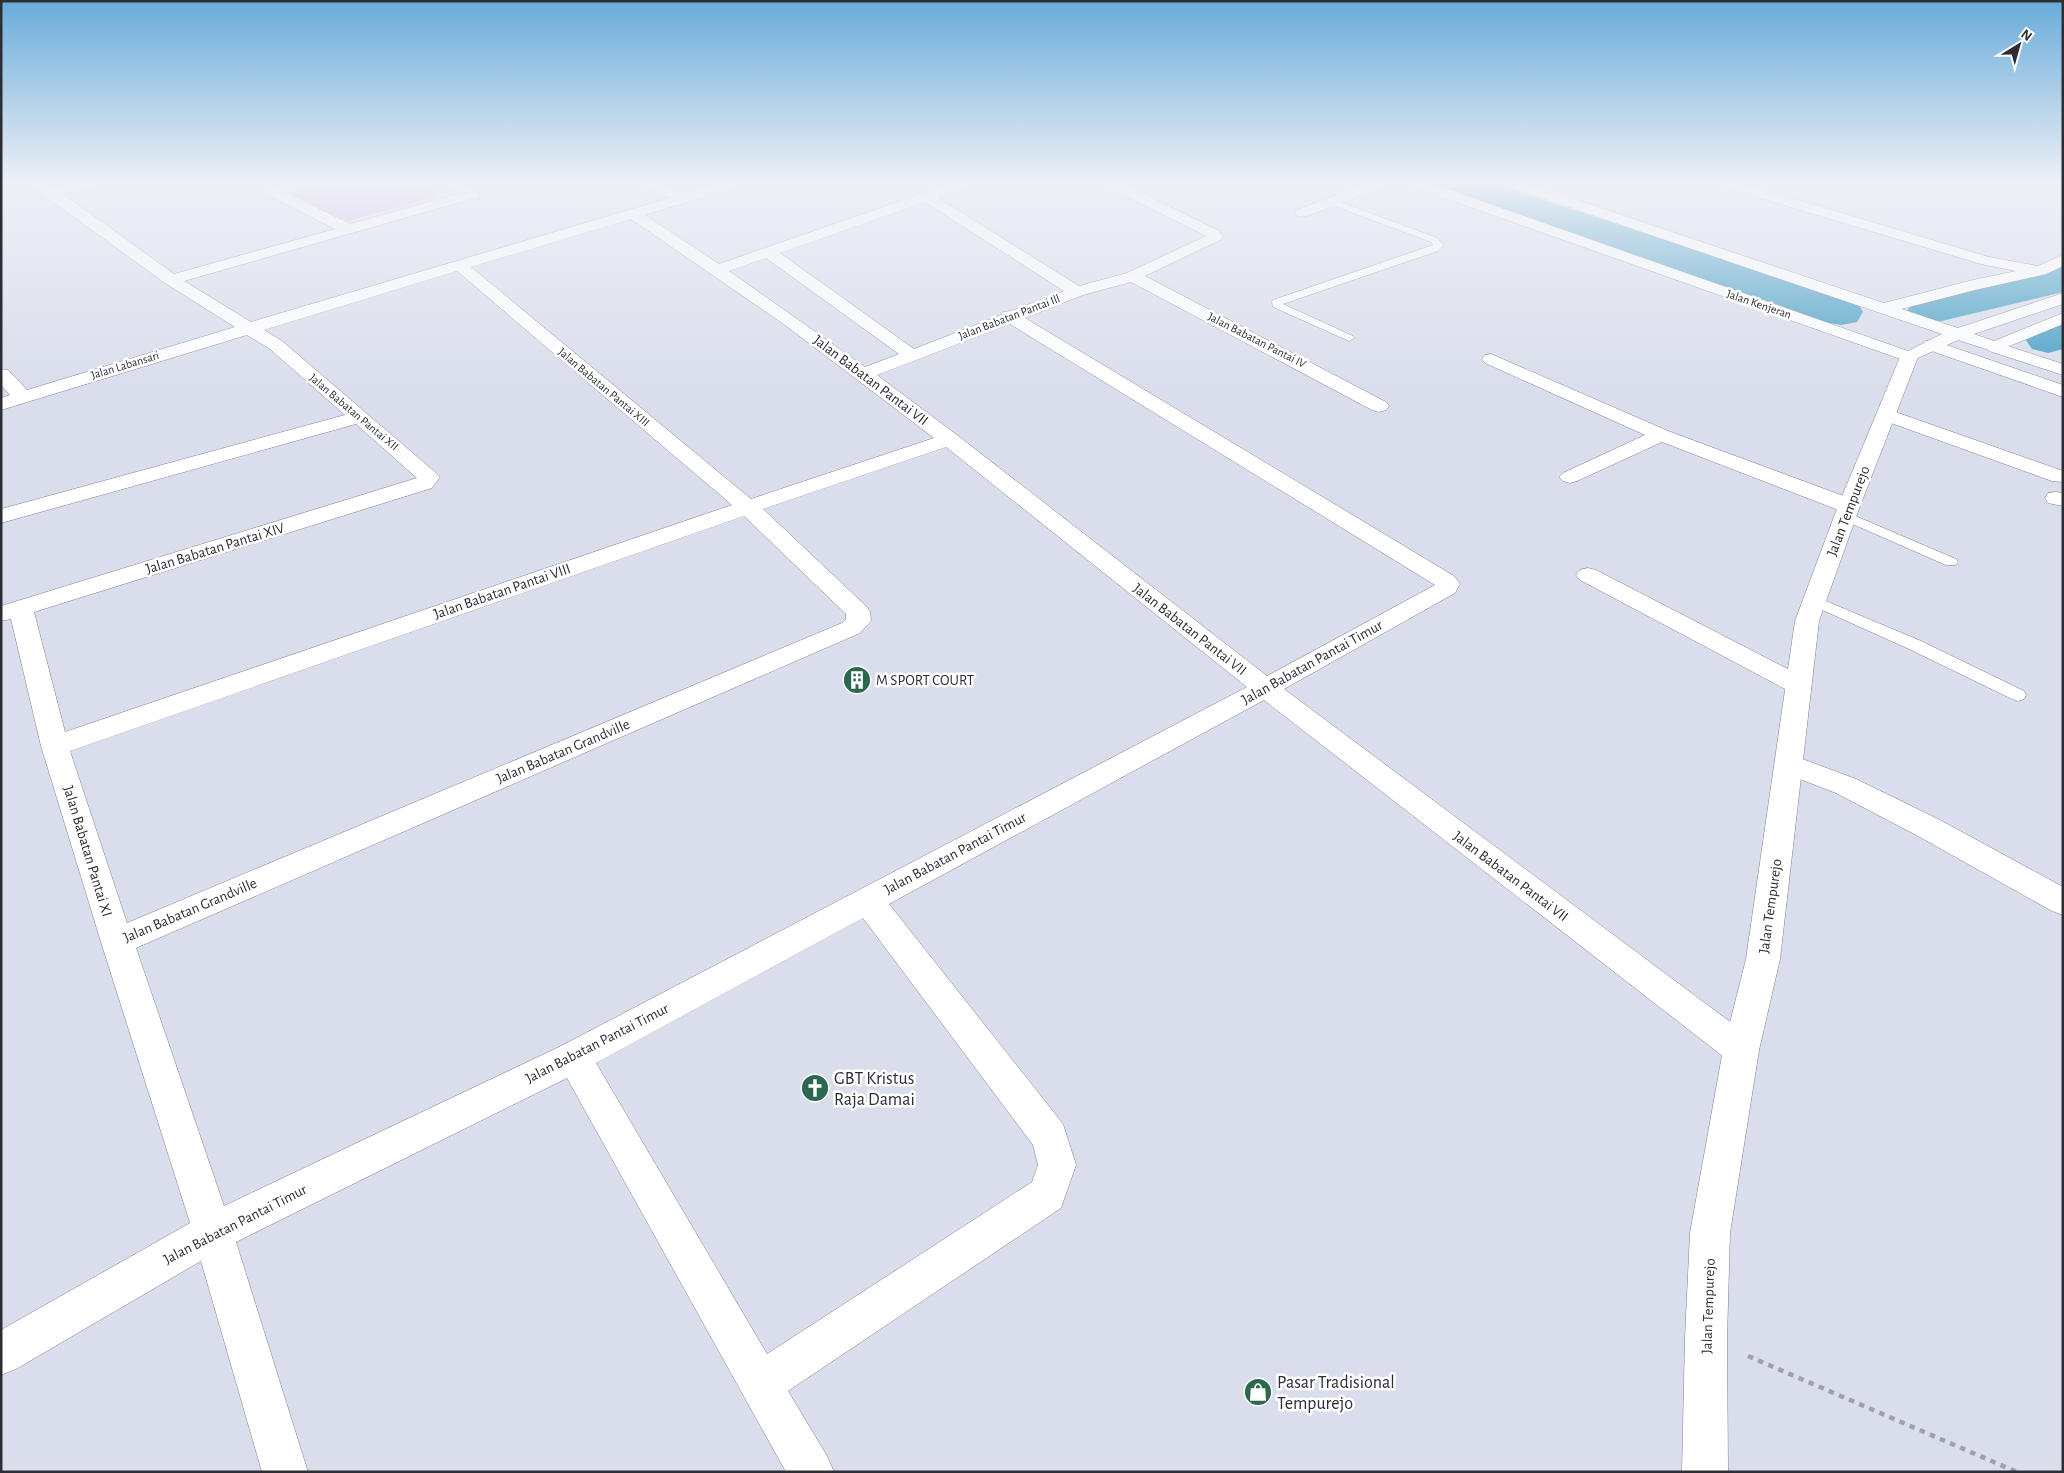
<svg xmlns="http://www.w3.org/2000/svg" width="2064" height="1473" viewBox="0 0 2064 1473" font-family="'Alegreya Sans',sans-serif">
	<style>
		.green { fill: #cfaddc }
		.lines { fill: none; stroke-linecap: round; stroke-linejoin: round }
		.river { fill: #4aa0c5; fill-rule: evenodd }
		.lane-casing { stroke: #7f828f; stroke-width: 1 }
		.street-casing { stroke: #7f828f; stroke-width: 1 }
		.secondary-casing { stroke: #7f828f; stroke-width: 1 }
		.primary-casing { stroke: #7f828f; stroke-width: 1 }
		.path { stroke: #9ea1ac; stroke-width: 4.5; stroke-dasharray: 5.5 5.5; stroke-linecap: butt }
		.lane { fill: #fff; fill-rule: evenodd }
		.street { fill: #fff; fill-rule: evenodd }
		.secondary { fill: #fff; fill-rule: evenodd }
		.primary { fill: #fff; fill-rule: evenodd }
		.labels { text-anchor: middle; stroke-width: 5; stroke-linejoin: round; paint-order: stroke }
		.far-street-label { font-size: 12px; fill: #2d2e33; stroke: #fff }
		.street-label { font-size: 15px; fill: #2d2e33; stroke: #fff }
		.poi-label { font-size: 15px; fill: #2d2e33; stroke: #fff; text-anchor: start }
		.near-poi-label { font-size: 18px; fill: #2d2e33; stroke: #fff; text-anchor: start }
	</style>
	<rect width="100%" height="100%" fill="#dadeec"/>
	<path class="green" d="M321,181H409L439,196L344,222L283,191Z
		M2063,316V346L2023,334Z"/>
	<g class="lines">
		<path class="river" d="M1429,181H1484L1857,302L1863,312L1857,322L1841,325L1825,322L1434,189Z
			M2063,266V292L1929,324L1913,320L1907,311L1913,302Z
			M2063,320V349L2048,353L2032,349L2025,339L2032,329Z"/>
		<defs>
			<path id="lane" d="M1330,198L1437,238L1444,245L1438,251L1283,304L1353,336L1355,338L1349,341L1273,307L1272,302L1273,300L1433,245L1431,242L1327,203V199Z
				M1846,512L1956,559L1958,562L1956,565H1946L1841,519L1839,516L1841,513Z
				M1814,596L1921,641L2024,691L2026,695L2024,699L2018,701L2012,699L1909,649L1809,604L1806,601L1809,598Z"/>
			<path id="street" d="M29,181H45L54,188L84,181H111L109,184L63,194L174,274L335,229L270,196L268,193L270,188L294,181H316L314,184L285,192L350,224L461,193L442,181H460L480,194L478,197L184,281L251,322L669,198L639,184L637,181H655L683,194L725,181H747L745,184L645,215L719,264L958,181H979L977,184L938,198L1079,286L1127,273L1206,236L1102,184L1100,181H1118L1219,231L1223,237L1220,240L1145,276L1386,402L1389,406L1386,410L1379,412L1372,410L1131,282L1083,295L1025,318L1454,576L1460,584L1455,593L1284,689L1753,1039L1759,1050L1753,1061L1741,1066L1729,1061L1264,700L889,904L1063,1124L1076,1165L1061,1208L788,1391L827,1456L834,1472H786L567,1078L236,1242L308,1472H262L201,1261L16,1369L1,1375V1330L190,1223L101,942L41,746L11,619L1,621V606L417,478L356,424L1,523V509L345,415L270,349L247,335L1,410V398L10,395L1,385V369L8,370L27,390L235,327L165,283L45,196ZM925,202L1064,291L1011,311L1003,312L1001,315L914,349L780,253ZM631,219L785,325L934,438L751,499L471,267ZM766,258L899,354L865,367L729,271ZM457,271L732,505L65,732L34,612L432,488L440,477L436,473L282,341L264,330ZM1010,324L1435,585L1267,676L957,435L877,375ZM946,447L1247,687L561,1046L224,1206L136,948L860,633L871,621L870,612L867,607L763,509ZM744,516L846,614V619L842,623L127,923L70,751ZM863,918L1033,1145L1038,1165L1032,1182L767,1354L596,1063Z
				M1372,181H1392L1390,184L1307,216H1297L1295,213L1297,210Z
				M1712,181H1734L1989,257L2038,266L2063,255V266L2046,274L1975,290L1886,313L1880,312L1878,308L1880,304L1973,280L2016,271L1981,264L1714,184Z
				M1932,340L2063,385V397L1926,349L1923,345L1926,341Z
				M1491,354L1668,431L1857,501L1860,506L1857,511L1849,513L1841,511L1662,442L1577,481L1570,483L1563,481L1559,477L1563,473L1645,435L1485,363L1482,359L1485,355Z
				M1887,409L2063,471V482L2052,481L1880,419L1877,415L1880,411Z
				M2056,492L2063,493V506L2048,503L2045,498L2048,493Z
				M1588,568L1596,570L1807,679L1811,685L1807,691L1798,694L1789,691L1580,580L1576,575L1580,570Z
				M1789,754L1856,779L1940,820L2063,887V915L2052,911L1918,836L1836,793L1779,771L1775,764L1779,757Z"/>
			<path id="secondary" d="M1995,342L2063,364V375L1989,351L1986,347L1989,343Z
				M1909,352L1915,353L1918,357L1860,506L1819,621L1780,959L1759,1050L1730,1233L1727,1338L1728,1472H1682L1685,1338L1690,1233L1723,1050L1746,959L1795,621L1838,506L1900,357L1903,353Z"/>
			<path id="primary" d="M1403,181H1424L1908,351L1942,334L1501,184L1499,181H1520L1958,328L2063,293V304L1974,334L1994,341L2063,313V324L1995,352L1958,340L1909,362L1405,184Z"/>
		</defs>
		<use href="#lane" class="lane-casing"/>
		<use href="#street" class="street-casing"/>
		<use href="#secondary" class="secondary-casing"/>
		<use href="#primary" class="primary-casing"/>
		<path class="path" d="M1748,1356L2017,1472"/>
		<use href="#lane" class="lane"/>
		<use href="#street" class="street"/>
		<use href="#secondary" class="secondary"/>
		<use href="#primary" class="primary"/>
	</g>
	<linearGradient id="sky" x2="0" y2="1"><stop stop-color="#69acda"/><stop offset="0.47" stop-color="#eef0f6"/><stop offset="1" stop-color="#eef0f6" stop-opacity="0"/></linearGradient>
	<rect width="2064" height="387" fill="url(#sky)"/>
	<defs>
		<symbol id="building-disc" viewBox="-11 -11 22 22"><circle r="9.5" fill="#2e674f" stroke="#fff"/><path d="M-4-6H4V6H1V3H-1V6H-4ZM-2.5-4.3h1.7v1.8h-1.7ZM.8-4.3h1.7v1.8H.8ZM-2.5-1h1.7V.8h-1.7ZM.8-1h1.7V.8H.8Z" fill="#fff"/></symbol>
		<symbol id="church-disc" viewBox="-11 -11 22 22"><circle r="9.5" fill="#2e674f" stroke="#fff"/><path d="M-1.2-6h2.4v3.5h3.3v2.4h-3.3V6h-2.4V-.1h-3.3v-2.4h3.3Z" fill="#fff"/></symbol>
		<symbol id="shop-disc" viewBox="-11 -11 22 22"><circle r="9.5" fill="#2e674f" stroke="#fff"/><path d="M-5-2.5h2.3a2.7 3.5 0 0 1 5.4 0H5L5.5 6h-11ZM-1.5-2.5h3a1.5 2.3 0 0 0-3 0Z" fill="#fff"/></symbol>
	</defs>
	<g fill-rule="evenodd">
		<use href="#building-disc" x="841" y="664" width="32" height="32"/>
		<use href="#church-disc" x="799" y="1072" width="32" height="32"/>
		<use href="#shop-disc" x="1242" y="1376" width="32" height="32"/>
	</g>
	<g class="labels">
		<g class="far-street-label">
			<text transform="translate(1759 304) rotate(19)" y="4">Jalan Kenjeran</text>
			<text transform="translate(1009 317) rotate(-21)" y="4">Jalan Babatan Pantai Ill</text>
			<text transform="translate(1257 340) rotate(27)" y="4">Jalan Babatan Pantai IV</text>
			<text transform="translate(125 365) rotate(-17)" y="4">Jalan Labansari</text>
			<text transform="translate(604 387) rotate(40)" y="4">Jalan Babatan Pantai XIII</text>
			<text transform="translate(354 412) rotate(40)" y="4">Jalan Babatan Pantai XII</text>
		</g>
		<g class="street-label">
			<text transform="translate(871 380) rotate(37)" y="5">Jalan Babatan Pantai VII</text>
			<text transform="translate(1848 511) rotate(-69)" y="5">Jalan Tempurejo</text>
			<text transform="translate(215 548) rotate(-17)" y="5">Jalan Babatan Pantai XIV</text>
			<text transform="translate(502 591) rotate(-19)" y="5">Jalan Babatan Pantai VIII</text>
			<text transform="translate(1190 629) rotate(38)" y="5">Jalan Babatan Pantai VII</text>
			<text transform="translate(1312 662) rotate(-29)" y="5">Jalan Babatan Pantai Timur</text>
			<text transform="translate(563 751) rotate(-23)" y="5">Jalan Babatan Grandville</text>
			<text transform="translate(88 851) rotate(73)" y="5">Jalan Babatan Pantai XI</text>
			<text transform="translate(955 853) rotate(-28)" y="5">Jalan Babatan Pantai Timur</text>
			<text transform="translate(1511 876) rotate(37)" y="5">Jalan Babatan Pantai VII</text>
			<text transform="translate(1770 906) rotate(-82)" y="5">Jalan Tempurejo</text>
			<text transform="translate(190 910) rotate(-23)" y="5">Jalan Babatan Grandville</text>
			<text transform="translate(597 1043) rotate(-27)" y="5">Jalan Babatan Pantai Timur</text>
			<text transform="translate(235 1224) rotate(-27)" y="5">Jalan Babatan Pantai Timur</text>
			<text transform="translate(1708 1306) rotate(-88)" y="5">Jalan Tempurejo</text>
		</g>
		<g class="poi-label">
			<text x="876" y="685">M SPORT COURT</text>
		</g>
		<g class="near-poi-label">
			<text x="834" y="1084">GBT Kristus<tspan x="834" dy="21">Raja Damai</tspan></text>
			<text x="1277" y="1388">Pasar Tradisional<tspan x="1277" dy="21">Tempurejo</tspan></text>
		</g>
	</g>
	<rect width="2064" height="1473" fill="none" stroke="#2d2e33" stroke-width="5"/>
	<g transform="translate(2019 45) rotate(37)" stroke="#ffffff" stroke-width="4" paint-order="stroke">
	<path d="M0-4L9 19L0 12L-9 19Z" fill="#2d2e33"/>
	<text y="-8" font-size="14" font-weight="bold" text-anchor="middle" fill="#2d2e33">N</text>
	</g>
</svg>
